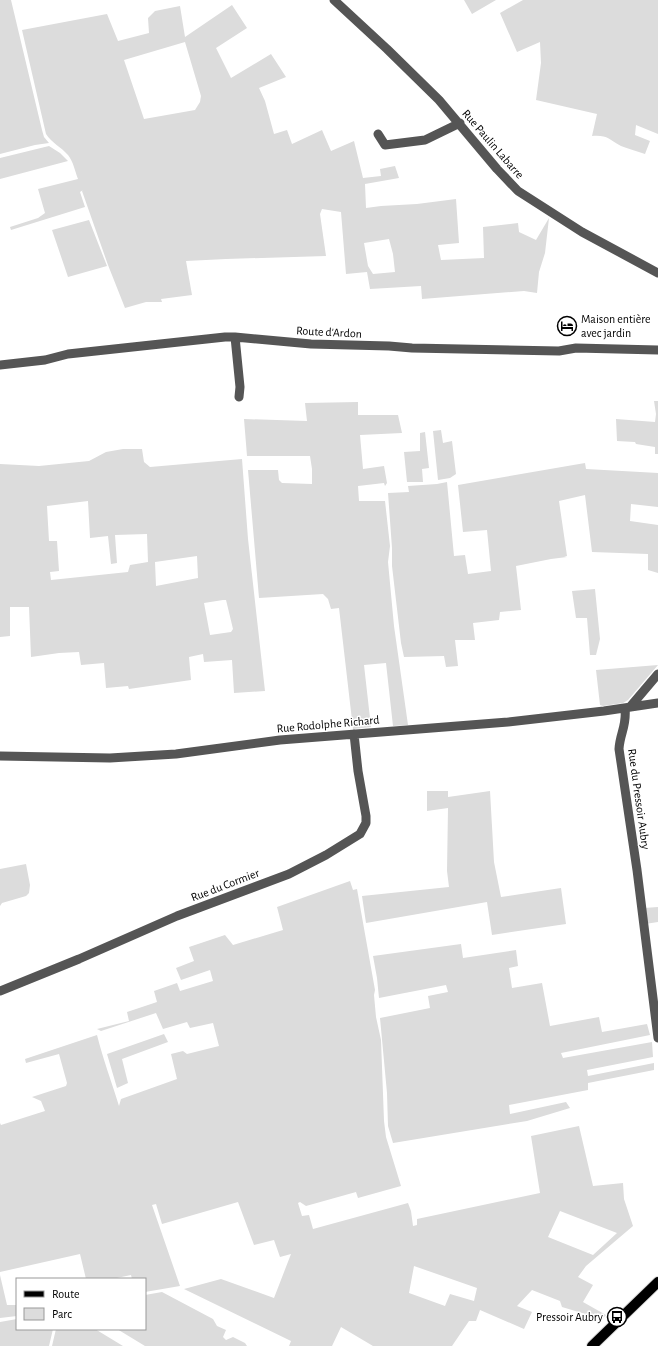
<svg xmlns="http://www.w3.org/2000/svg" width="658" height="1346" viewBox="0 0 658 1346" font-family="'Alegreya Sans',sans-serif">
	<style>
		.green { fill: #dcdcdc; fill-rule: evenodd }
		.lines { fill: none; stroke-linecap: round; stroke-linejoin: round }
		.major-casing { stroke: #dbdbdb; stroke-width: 12 }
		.minor { stroke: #555; stroke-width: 9 }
		.major { stroke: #000; stroke-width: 10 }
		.labels { text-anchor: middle; stroke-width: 3; stroke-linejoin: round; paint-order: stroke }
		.street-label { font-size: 12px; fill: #000; stroke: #fff }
		.poi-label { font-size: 12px; fill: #000; stroke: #fff; text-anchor: start }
	</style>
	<rect width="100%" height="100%" fill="#fff"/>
	<path class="green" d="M0,0H11L42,130L44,137L49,143L35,145L0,154Z
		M464,0H496L472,14Z
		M523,0H658V134L636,125L635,135L650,141L645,154C637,151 628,149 621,146C608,139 608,135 592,136L597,114L536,100L541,63L540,42L517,52L500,13Z
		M232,5L247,28L216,48L231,78L271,54L286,77L259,88L265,101L274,134L287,130L292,144L322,130L331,151L354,141L363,178L381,176L380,169L395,166L399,178L365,184L366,208L381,206L417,204L456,199L459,243L438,245L441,260L484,258L483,227L518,223L519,232L536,240L549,218L545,253L539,272L537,293L524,291L422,299L421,286L370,289L367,272L346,274L341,212L322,209L320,214L326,256L226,259L186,261L192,295L161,299L162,302H146L125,308L108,265L82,191L83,190L80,192L85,207L11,230L10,227L38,218L45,213L38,189L78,179C75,171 73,161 68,155C61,147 52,143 46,134L22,30L107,14L118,41L149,33L148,18L155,11L180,6L185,37ZM185,42L201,96L200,102L195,110L144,119L124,60ZM389,239L393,254L395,272L373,274L368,266L364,243Z
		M49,146L60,153L68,161L0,179V158Z
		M89,220L107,266L68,277L52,230Z
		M654,401H658V454H655V447L636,444L635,442L617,441L616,419L655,422L656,414Z
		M358,402V415H398L402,433L360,435L363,469L384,466L387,483L385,486L384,483L358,486L359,501H385L390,546L388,562L394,626L408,725L393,726L386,663L364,665L371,727L353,729L339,608L331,609L328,599L323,594L259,598L248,470H278L279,480L282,483L312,484V469L310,456H247L244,419L307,421L305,403Z
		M441,430L443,443L452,441L456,474L450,478L438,480L433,431Z
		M425,432L429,468L422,469L423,482H407L404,452L420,451V433Z
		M123,449H142L144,462L150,467L242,459L248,539L265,691L234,693L232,660L204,662L203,654L189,657L191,680L129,689L128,686L106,688L104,663L81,665L79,652L59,653L31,657L29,607H10V636L0,637V464L39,466L89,461L106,452ZM88,501L90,538L108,536L111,564L117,563L115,535L147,534L148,562L130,565L128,572L51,580L50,572L59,571L57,541H49L47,506ZM197,556L198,578L156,586L155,562ZM223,600H226L227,604L233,629L231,632L210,635L204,603Z
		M585,463L586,469L658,473V507L631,504L630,521L658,525V573L648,570V554L592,552L585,495L559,501L567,556H564L567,557L551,559L516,566L521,610L500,612L499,620L473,623L475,640H455L458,666L446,667L444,656L404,657L401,643L392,566V548L388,493L409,492L408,486L437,484L447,482L454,556L465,555L468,574L491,571L487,530L463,532L458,485Z
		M595,589L600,639L596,655H590L587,618H576L572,591Z
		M658,665L628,700L623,703L603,706L600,705L596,670Z
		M427,791H448V797L490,791L494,862L501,897L561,888L566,924L492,935L487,902L366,923L362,896L449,887L447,871L448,808L427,811Z
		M26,864L30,885L29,893L26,896L2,903L0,906V869Z
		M350,881L353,890L357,889L375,990L374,995L376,1017L381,1040L384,1121L386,1137L401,1186L358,1198L356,1192L306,1206L300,1202L298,1203L302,1216L309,1215L313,1229L408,1203L411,1211L413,1226L417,1225V1219L540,1193L531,1136L579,1126L593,1186L623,1183L624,1199L633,1226L586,1266L578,1277L593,1285L583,1302L606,1315L602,1319L562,1307L560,1301L532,1290L517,1306L532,1312L524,1329L480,1310L476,1321H469L452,1346H373L341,1327L332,1346H289L291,1341L184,1289L221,1279L274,1298L291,1254L280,1257L274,1240L254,1245L238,1202L162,1224L156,1204L152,1205L180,1286L145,1292V1279H132L131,1275L112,1279H86L80,1254L0,1272V1123L1,1125L45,1111L41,1101L32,1097L66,1086L67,1083L59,1054L26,1063L25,1059L97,1035C103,1059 112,1083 119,1106L121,1099L177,1079L171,1054L183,1051L187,1054L219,1046L213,1023L190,1028L187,1022L163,1029L156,1013L101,1031L97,1029L129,1021L127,1012L157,1002L154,991L177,983L180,991L213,981L210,970L181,980L176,968L194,961L189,947L225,935L233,945L283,930L277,907ZM560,1211L617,1233L593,1255L548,1237ZM414,1266L477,1288L474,1301L450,1294L445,1306L409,1293Z
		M658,907V922L645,924L644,908Z
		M461,944L463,958L516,950L518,966L509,968L512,988L542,983L550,1026L599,1017L602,1032L647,1024L650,1035L561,1053L563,1058L652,1042L653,1057L587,1070L588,1076L654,1063V1070L588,1083V1090L509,1105L510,1114L566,1102L570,1108L527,1121L393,1143L388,1126L387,1093L380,1018L430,1008L428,996L448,992L446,985L379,998L377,978L373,956Z
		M164,1034L168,1042L122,1059L128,1083L117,1088L107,1054Z
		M0,1275L7,1305H17V1316L0,1318Z
		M162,1292L213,1319L217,1326L226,1330L223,1337L226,1340L233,1337L245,1343L247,1346H145L117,1329H145V1295Z
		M17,1319V1329H53L49,1346H0V1322Z
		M56,1329H95L123,1346H52Z"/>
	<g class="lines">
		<defs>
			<path id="major" d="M592,1346L658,1282"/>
		</defs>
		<use href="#major" class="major-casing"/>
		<path class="minor" d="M334,0L387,49L439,100L497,169L518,191L582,232L658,273
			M378,134L385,145L425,140L460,123
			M235,337L240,387L239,397
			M0,365L45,360L68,354L225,337H235L311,344L389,346L412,348L559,351L576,348L658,350
			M630,707L658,674
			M625,708C627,726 620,733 619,749L637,870L658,1038
			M0,756L110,758L176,754L280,740L508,722L604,711L658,703
			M0,991L79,959L177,916L289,874L326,855L360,834L366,823V816L358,771L354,734"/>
		<use href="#major" class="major"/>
	</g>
	<defs>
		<symbol id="hotel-ring" viewBox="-11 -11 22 22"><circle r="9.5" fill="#fff" stroke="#000" stroke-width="1.5"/><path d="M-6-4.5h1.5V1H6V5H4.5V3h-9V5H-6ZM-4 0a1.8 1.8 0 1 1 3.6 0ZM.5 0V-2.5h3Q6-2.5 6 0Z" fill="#000"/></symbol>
		<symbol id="bus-ring" viewBox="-11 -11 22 22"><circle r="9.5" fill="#fff" stroke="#000" stroke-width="1.5"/><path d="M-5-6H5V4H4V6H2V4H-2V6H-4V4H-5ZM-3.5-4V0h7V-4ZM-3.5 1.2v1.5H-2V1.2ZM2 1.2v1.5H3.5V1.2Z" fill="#000"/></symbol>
	</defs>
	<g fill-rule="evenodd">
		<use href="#hotel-ring" x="556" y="315" width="22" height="22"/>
		<use href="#bus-ring" x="606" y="1306" width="22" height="22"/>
	</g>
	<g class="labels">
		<g class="street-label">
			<text transform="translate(493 144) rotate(49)" y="4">Rue Paulin Labarre</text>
			<text transform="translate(329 332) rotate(3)" y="4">Route d'Ardon</text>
			<text transform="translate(328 724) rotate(-5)" y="4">Rue Rodolphe Richard</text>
			<text transform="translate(639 799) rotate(82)" y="4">Rue du Pressoir Aubry</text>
			<text transform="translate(225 885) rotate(-21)" y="4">Rue du Cormier</text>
		</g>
		<g class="poi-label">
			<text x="581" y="323">Maison entière<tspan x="581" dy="14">avec jardin</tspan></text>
			<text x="603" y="1321" text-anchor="end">Pressoir Aubry</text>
		</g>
	</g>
	<rect x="16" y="1278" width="130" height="52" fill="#ffffff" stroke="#999999"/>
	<rect x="24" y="1291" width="20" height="6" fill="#000000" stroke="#999999"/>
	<text x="52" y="1298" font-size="12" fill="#000000">Route</text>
	<rect x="24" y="1308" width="20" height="12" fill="#dcdcdc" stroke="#999999"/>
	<text x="52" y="1318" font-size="12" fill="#000000">Parc</text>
</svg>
